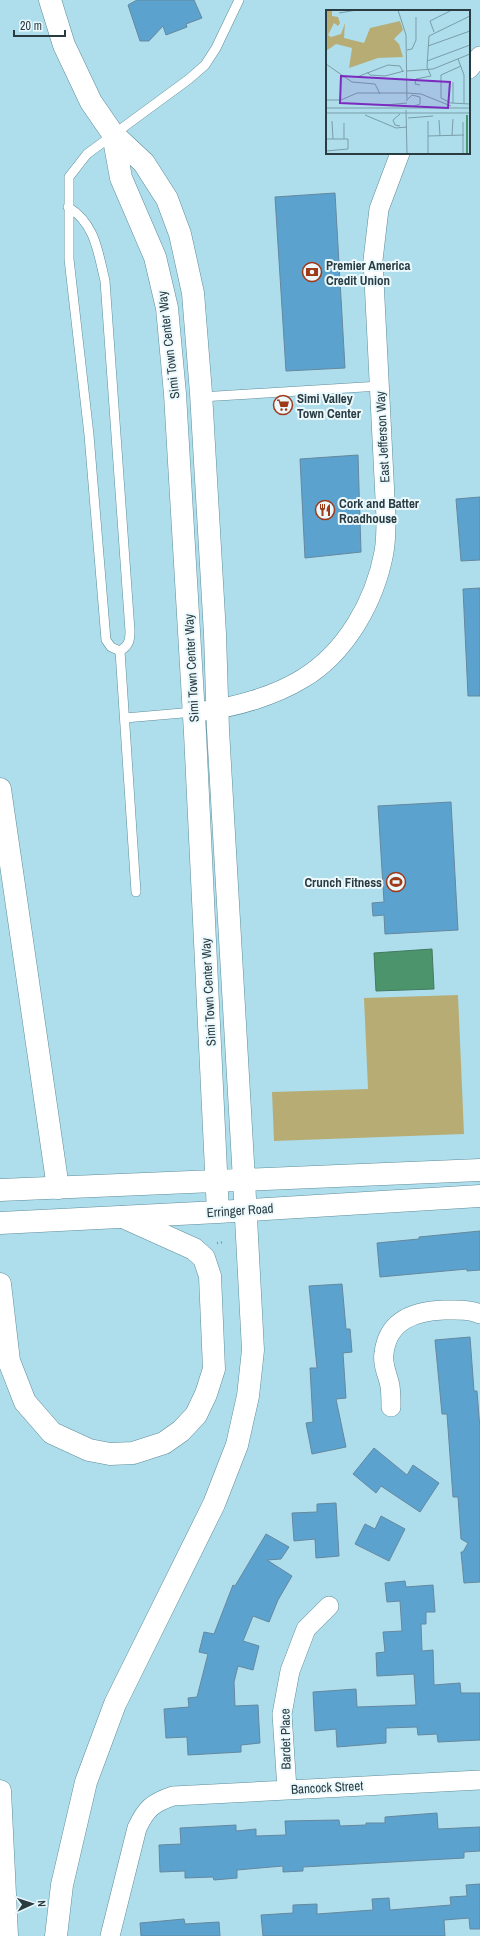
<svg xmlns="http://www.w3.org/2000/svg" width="480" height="1936" viewBox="0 0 480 1936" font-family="'Archivo Narrow',sans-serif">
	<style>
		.green { fill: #b8ac75 }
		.water { fill: #4c956c; stroke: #427a5f }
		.building { fill: #5ba3ce; stroke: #65889f }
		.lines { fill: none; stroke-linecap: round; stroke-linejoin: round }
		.lane-casing { stroke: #5f8d9a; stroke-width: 10 }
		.street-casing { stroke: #5f8d9a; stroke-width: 20 }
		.secondary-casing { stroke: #5f8d9a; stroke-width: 23 }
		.highway-casing { stroke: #5f8d9a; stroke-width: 23 }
		.path { stroke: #789ca7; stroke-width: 2.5; stroke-dasharray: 1 3; stroke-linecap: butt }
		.lane { stroke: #fff; stroke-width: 9 }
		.street { stroke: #fff; stroke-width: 19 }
		.secondary { stroke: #fff; stroke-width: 22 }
		.highway { stroke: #fff; stroke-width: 22 }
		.labels { text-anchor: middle; stroke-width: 4; stroke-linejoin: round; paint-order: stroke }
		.poi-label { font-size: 13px; font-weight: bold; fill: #293c42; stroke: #ebf9fd; text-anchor: start }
		.street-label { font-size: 13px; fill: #293c42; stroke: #ebf9fd }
		.inset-river { fill: none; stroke: #4c956c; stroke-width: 2 }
		.inset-road { fill: none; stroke: #799da8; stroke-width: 1 }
		.view { fill: #7b2cbf; fill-opacity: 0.15; stroke: #7b2cbf; stroke-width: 2 }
		.inset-edge { fill: none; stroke: #293c42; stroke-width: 2 }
	</style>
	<rect width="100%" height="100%" fill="#aedeec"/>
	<path class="green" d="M458,995L464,1134L274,1141L272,1092L368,1089L364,998Z"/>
	<path class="water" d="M432,949L434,989L376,991L374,953Z"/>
	<path class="building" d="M137,0H194L202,18L186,24L187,27L166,35L163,26L149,41H140L128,5Z
		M335,193L345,368L286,371L275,197Z
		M358,455L361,552L305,558L300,459Z
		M480,497V560L461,561L456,499Z
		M480,588V696H468L463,589Z
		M451,802L458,930L385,934L384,915L373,916L372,903L384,902L378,806Z
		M480,1231V1270L467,1271V1269L380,1277L377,1243L419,1239V1237Z
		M342,1284L346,1329H350L352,1352L343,1353L346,1398L336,1399L346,1447L312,1454L306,1423L313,1422L310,1368H317L309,1286Z
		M470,1337L474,1391H477L480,1429V1582L464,1583L461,1552H463L468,1543L461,1539L458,1497H453L447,1414H442L435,1340Z
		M374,1448L407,1475L413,1465L439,1483L420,1512L381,1486L376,1493L353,1474Z
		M336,1503L339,1556L316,1558L315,1539L294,1541L292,1513L317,1512V1504Z
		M381,1516L405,1529L389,1561L355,1544L365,1524L375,1529Z
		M266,1534L289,1547L281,1559L267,1560L292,1576L278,1600L269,1622L253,1616L243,1641L259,1646L253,1670L238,1666L234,1682L235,1706L258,1705L260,1743L241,1745V1752L188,1755L187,1737L166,1738L164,1709L189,1707L188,1698L197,1697L208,1654L199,1652L204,1632L214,1634L233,1585L235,1586Z
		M405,1581L406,1587L433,1585L435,1612H426V1624H421L422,1651L433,1650L434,1685L460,1683L461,1693H480V1740L438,1742L437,1734L418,1735L417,1727L386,1728V1743L337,1747L336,1729L315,1731L313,1692L356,1689L357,1707L416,1705L414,1674L377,1676L376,1653L385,1652L383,1632L402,1631L400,1601L387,1602L385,1583Z
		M437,1813L438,1829L480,1827V1851L464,1852V1858L303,1867V1871L283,1872V1866L237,1870V1878L214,1880L213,1877L185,1878V1871L160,1872L159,1845L181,1844L180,1828L236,1825V1831L256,1829V1836L286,1835L285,1821L339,1820L340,1826L366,1825V1823H385V1817Z
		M480,1884V1929H470L469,1918L444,1920L445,1936H263L261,1915L293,1913V1905L317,1904V1914L373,1910L372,1899L389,1898L390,1910L451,1905L450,1897L467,1896L466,1885Z
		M184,1919L185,1924L219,1922L220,1936H141L140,1923Z"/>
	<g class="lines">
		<defs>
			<path id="lane" d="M68,207C95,223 98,252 105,281L130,631C130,642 128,646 120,651
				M201,397L380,386
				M120,651L111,647L106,640L89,435L69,259V177L87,154L189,79L205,65L216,48L239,0
				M120,651L136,892
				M125,718L194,712"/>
			<path id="street" d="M469,69L480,56
				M204,711C236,707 274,696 302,679C346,653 375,601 384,552C386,541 386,529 386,518L373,260L379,209L400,153
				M391,1407C391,1400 391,1393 390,1386C388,1375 382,1365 384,1353C388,1320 415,1311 444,1310C457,1310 468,1309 480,1314
				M287,1789L282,1714L290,1671L306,1629L329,1606
				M110,1936L137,1828C146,1809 152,1803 173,1796L480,1780"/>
			<path id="secondary" d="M50,0L64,45L91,102L113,134L144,163L167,199L180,234L193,293L201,393L215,634L218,730L244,1180
				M113,134L121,178L155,257L167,308L175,394L195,733L218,1212
				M0,1190L480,1170
				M0,1223L218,1212L480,1196"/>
			<path id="highway" d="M0,789L58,1188
				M0,1284L9,1361L25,1402L52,1433L89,1450L110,1454L133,1453L164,1443L181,1431L196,1415L206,1394L214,1369L210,1276L204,1258L194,1249L123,1217
				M0,1791L7,1936
				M56,1936L62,1885L86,1782L115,1704L214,1504L237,1445L248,1396L253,1350L244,1180"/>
		</defs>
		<use href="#lane" class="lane-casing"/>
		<use href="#street" class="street-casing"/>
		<use href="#secondary" class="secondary-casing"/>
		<use href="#highway" class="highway-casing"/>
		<path class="path" d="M217,1243L225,1242"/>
		<use href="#lane" class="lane"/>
		<use href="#street" class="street"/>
		<use href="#secondary" class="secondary"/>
		<use href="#highway" class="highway"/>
	</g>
	<defs>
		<symbol id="bank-ring" viewBox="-11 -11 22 22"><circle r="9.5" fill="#ebf9fd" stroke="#a03918" stroke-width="1.5"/><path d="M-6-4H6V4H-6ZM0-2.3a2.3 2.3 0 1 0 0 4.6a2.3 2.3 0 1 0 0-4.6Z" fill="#a03918"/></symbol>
		<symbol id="supermarket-ring" viewBox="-11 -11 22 22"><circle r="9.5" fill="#ebf9fd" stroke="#a03918" stroke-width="1.5"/><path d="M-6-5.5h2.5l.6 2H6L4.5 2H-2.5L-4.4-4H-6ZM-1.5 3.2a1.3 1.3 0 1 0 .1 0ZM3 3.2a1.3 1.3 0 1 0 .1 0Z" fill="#a03918"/></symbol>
		<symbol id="restaurant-ring" viewBox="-11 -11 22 22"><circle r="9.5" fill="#ebf9fd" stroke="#a03918" stroke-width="1.5"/><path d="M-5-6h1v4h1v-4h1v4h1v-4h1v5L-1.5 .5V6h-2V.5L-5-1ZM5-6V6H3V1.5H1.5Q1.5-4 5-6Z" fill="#a03918"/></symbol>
		<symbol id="stadium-ring" viewBox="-11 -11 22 22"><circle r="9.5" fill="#ebf9fd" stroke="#a03918" stroke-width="1.5"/><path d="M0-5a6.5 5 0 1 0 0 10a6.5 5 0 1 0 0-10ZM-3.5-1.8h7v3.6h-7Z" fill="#a03918"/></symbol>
	</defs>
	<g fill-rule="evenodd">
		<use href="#bank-ring" x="301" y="261" width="22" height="22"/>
		<use href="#supermarket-ring" x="272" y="394" width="22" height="22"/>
		<use href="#restaurant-ring" x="314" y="499" width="22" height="22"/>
		<use href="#stadium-ring" x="385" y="871" width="22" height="22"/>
	</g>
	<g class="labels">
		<g class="poi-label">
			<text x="326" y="270">Premier America<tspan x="326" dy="15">Credit Union</tspan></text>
			<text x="297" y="403">Simi Valley<tspan x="297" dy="15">Town Center</tspan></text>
			<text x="339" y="508">Cork and Batter<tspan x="339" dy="15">Roadhouse</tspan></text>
			<text x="382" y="887" text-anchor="end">Crunch Fitness</text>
		</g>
		<g class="street-label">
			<text transform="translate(168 345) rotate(-97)" y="5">Simi Town Center Way</text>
			<text transform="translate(382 437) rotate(-93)" y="5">East Jefferson Way</text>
			<text transform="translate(191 668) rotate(-93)" y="5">Simi Town Center Way</text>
			<text transform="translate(208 992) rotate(-93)" y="5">Simi Town Center Way</text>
			<text transform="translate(240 1210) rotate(-4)" y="5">Erringer Road</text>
			<text transform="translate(285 1739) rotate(-91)" y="5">Bardet Place</text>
			<text transform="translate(327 1787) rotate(-3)" y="5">Bancock Street</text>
		</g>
	</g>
	<g transform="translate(326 10)">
		<rect width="144" height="144" fill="#aedeec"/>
		<path d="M0,0H6V6L12,7L14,13L12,16L8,13L2,25L5,27L15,24L19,13L18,28L38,33L44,18L74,11L77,20L68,29L73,34L77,47L52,48L23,58L26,38L10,34L0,41Z" fill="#b8ac75"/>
		<path class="inset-river" d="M141,144V105"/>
		<path class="inset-road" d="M72,0L80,25L81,91M13,3L31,0M108,22L104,11L126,0M102,36L144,21M81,40L86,39L90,30V7M132,49L138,65V94M101,51L144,35M0,54L26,72L49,74L54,84M135,56L115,65V88L125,93L144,94M81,61L107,59L144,44M41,62L44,65L59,66L78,61M31,67L62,55L74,56L77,62M127,72V93M94,75L89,74L90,69L105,66L101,57L103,26L144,6M81,83L95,84L125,96M82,89L86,85L94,87V94L88,96M0,90H15L31,83H81M59,95L81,93M0,98H144M80,100L81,144M0,103H144M74,104L67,110L69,115L74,116M39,105L70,118L81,117M82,108L107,106M113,110L114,126M6,111L7,129M102,111V144M137,112V144M18,113V129M126,125L127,109M102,126L138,125M0,129H22V139L0,141"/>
		<path class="view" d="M15,66L124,72L122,98L14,93Z"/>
		<rect width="144" height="144" class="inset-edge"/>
	</g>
	<g transform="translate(32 1904) rotate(87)" stroke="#ebf9fd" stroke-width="3" paint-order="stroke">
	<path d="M0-3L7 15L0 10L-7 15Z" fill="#293c42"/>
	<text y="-6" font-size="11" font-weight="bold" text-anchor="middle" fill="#293c42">N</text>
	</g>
	<path d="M14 30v6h51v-6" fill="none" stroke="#293c42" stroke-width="2"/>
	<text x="20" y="30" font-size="12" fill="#293c42" stroke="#ebf9fd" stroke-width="3" paint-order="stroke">20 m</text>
</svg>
